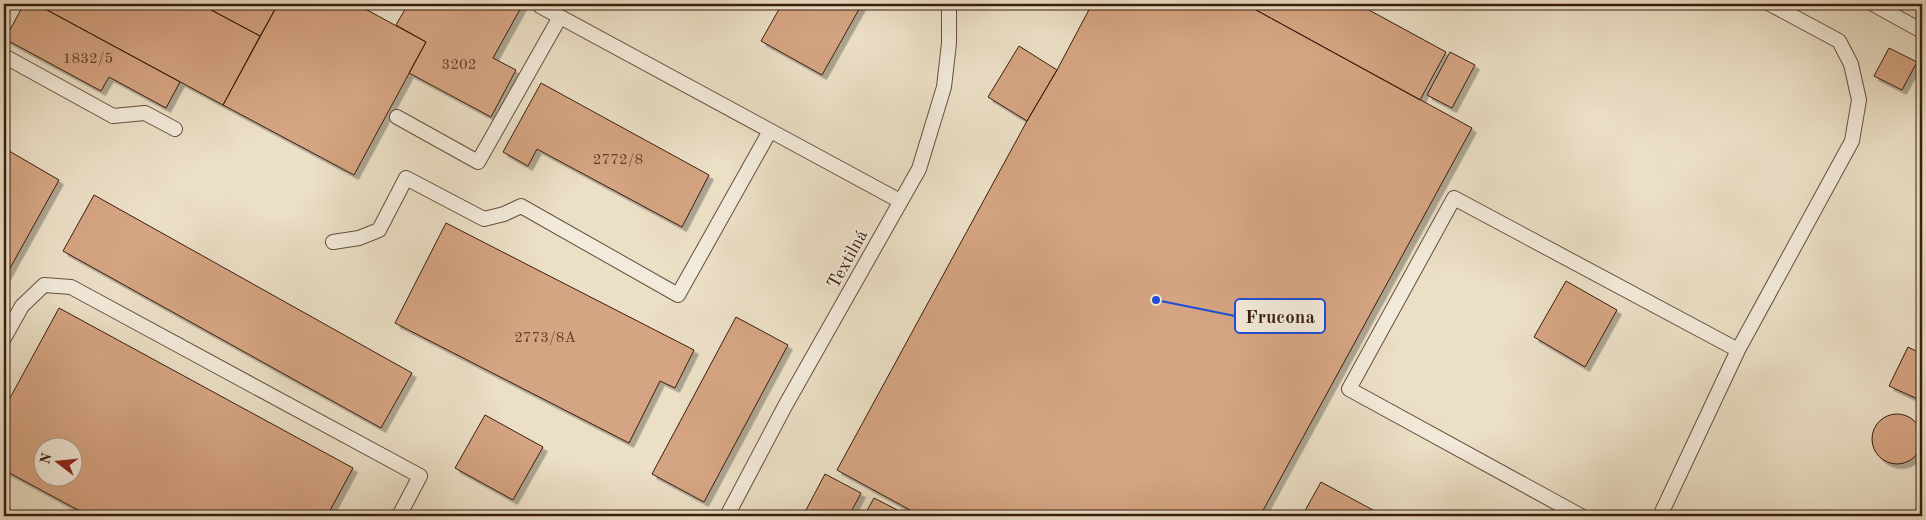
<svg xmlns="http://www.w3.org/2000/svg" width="1926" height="520" viewBox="0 0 1926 520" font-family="'Old Standard TT',serif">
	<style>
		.building { fill: #d5a482; stroke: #391d0f; fill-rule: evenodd; filter: url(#shadow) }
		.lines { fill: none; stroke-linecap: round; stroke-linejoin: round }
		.service-casing { stroke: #664e3d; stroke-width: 16 }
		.service { stroke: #f2eada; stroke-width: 14 }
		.labels { text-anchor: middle; stroke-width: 4; stroke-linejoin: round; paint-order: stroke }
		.number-label { font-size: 15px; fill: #603f2c }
		.street-label { font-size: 18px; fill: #391d0f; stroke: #f2eada }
		.leader { fill: none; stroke: #1d4ed8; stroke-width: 2 }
		.callout-dot { fill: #1d4ed8; stroke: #f2eada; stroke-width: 2 }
		.callout { fill: #f2eada; stroke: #1d4ed8; stroke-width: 2 }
		.callout-label { font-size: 19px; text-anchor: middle; font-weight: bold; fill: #391d0f }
	</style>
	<defs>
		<filter id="shadow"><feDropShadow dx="4.5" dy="4.5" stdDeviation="0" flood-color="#0004"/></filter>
	</defs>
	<rect width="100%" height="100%" fill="#ebdfc6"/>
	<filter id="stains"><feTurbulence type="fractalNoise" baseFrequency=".004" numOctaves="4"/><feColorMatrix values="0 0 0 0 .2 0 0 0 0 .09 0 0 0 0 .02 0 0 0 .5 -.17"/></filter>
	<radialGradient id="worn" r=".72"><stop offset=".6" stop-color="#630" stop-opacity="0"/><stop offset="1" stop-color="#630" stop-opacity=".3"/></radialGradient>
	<path class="building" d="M24,4H36L180,82L166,108L109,77L101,91L5,39Z
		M36,4H200L260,36L223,105Z
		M200,4H278L260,36Z
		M278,4H356L426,42L354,175L223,105Z
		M408,4H523L493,58L516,70L491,117L409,73L426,42L396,25Z
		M782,4H862L822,75L761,41Z
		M1092,4H1245L1472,128L1260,516H921L837,470L1027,121L1057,70Z
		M1259,4H1358L1446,52L1420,100L1256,10Z
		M1019,46L1057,70L1027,121L988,97Z
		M1889,48L1917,62L1902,90L1874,76Z
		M1450,52L1475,65L1452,108L1427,95Z
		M541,83L709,175L682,227L537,149L528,166L503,152Z
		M4,148L59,180L4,279Z
		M94,195L412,373L381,428L63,251Z
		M446,223L694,350L675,388L660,381L629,443L395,323Z
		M1566,281L1617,310L1585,367L1534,337Z
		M59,308L353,468L327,516H89L4,470V409ZM42,448H72V478H42Z
		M736,317L788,345L704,502L652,474Z
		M1908,347L1922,354V401L1889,386Z
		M1872 439a25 25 0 1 1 50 0a25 25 0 1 1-50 0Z
		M485,415L543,447L513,500L455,468Z
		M825,474L861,493L849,516H810L805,512Z
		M1321,482L1384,516H1302Z
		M874,498L905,514L904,516H864Z"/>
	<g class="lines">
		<defs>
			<path id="service" d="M1873,4L1922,31
				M540,6L900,201
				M4,56L113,116L145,113L175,129
				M397,117L478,162L560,17
				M333,242L359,238L379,230L406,178L484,219L504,214L521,206L678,295L770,131
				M4,338L22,306L44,285L71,287L420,476L399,516
				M727,516L785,406L919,169L944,87L949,43V4
				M1581,516L1349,389L1454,198L1738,350L1852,141L1859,100L1851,64L1839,41L1770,4
				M1660,516L1738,350"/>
		</defs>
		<use href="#service" class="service-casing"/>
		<use href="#service" class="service"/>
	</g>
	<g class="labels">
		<g class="number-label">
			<text x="88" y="63">1832/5</text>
			<text x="459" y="69">3202</text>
			<text x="618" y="164">2772/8</text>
			<text x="545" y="342">2773/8A</text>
		</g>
		<g class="street-label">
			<text transform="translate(847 259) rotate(-61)" y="6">Textilná</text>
		</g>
	</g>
	<path class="leader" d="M1156 300L1235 316"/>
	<circle class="callout-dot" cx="1156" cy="300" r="5"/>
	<rect class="callout" x="1235" y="299" width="90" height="34" rx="5"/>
	<g class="callout-label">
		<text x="1280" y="323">Frucona</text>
	</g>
	<rect width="1926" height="520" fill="none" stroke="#ebdfc6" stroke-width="20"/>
	<rect x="5" y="5" width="1916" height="510" fill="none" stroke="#391d0f" stroke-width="2.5"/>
	<rect x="10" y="10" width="1906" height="500" fill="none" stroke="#391d0f"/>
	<g transform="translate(58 462) rotate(286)"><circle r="24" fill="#f2eada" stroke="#a89889"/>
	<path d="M0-4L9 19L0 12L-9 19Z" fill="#8f2418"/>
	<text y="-8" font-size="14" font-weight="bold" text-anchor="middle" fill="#391d0f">N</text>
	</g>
	<rect width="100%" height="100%" filter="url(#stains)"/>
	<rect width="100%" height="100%" fill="url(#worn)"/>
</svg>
